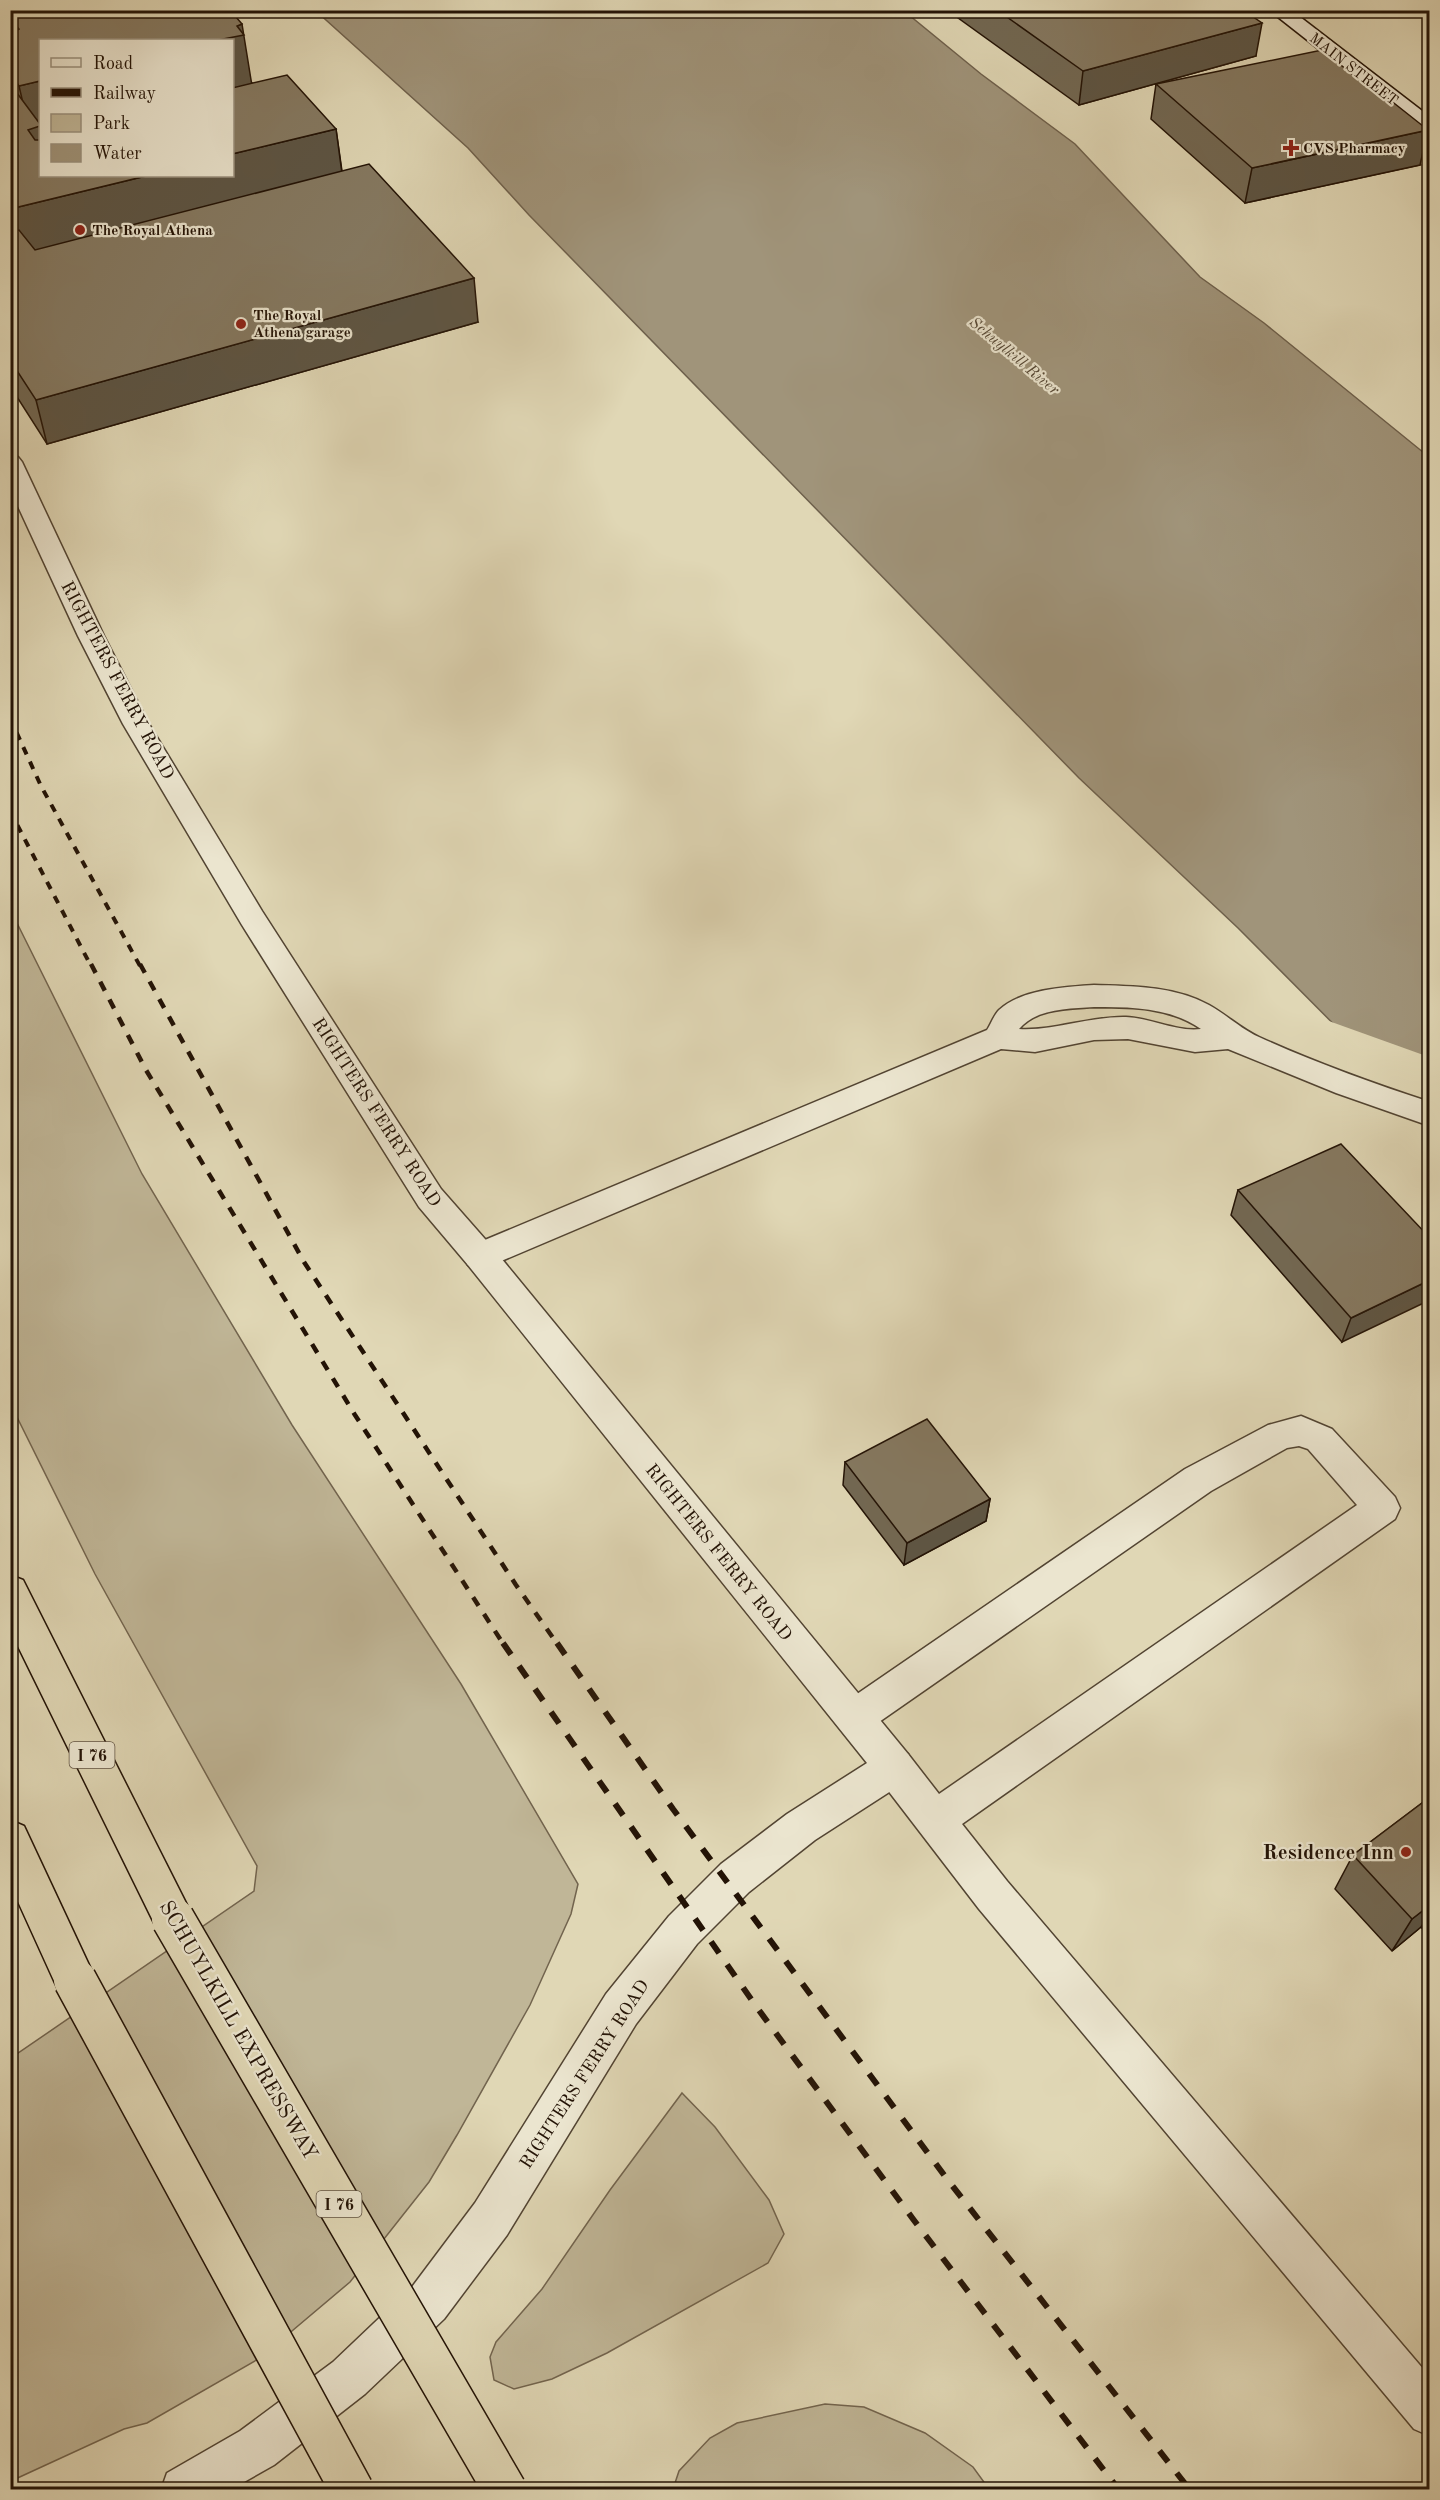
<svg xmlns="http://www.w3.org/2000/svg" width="1440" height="2500" viewBox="0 0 1440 2500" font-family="'Old Standard TT',serif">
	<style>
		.green { fill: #c0b697; stroke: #72644e; stroke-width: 1.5 }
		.water { fill: #a0947a; stroke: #6e604c; stroke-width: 1.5 }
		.pier { fill: #e0d7b5 }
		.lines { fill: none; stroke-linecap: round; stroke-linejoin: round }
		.lane-casing { stroke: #524432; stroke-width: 3 }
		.street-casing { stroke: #524432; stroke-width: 3 }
		.secondary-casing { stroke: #231306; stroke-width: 3 }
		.highway-casing { stroke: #231306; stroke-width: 3 }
		.lane { fill: #ebe5cf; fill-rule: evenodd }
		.street { fill: #ebe5cf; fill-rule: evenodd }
		.secondary { fill: #ebe5cf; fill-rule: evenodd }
		.highway { fill: #e0d7b5; fill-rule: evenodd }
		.rail-far2 { stroke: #231306; stroke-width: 4; stroke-dasharray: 8 8; stroke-linecap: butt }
		.rail-far1 { stroke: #231306; stroke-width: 4.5; stroke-dasharray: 10 10; stroke-linecap: butt }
		.rail { stroke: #231306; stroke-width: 6; stroke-dasharray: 14 14; stroke-linecap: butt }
		.highway-bridge-casing { stroke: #231306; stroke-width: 45; stroke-linecap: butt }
		.highway-bridge { stroke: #e0d7b5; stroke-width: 42 }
		.wall { fill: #726853; stroke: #231306; stroke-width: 1.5; fill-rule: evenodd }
		.shaded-wall { fill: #5d5544; stroke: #231306; stroke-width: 1.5 }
		.building { fill: #857961; stroke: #231306; stroke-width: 1.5 }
		.poi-dot { fill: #8f2418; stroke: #ebe5cf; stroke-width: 2 }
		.labels { text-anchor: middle; stroke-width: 4.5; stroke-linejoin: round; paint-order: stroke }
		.far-street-label { font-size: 15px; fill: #231306; stroke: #ebe5cf }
		.far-poi-label { font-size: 15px; font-weight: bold; fill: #231306; stroke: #ebe5cf; text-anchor: start }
		.far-water-label { font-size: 16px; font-style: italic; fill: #554734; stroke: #ebe5cf }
		.shield { fill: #ebe5cf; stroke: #5f5242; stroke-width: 1.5 }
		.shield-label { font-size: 16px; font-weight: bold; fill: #231306 }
		.street-label { font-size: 18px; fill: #231306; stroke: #ebe5cf }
		.near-poi-label { font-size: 21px; font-weight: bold; fill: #231306; stroke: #ebe5cf; text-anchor: end }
		.near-street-label { font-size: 21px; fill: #231306; stroke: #ebe5cf }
	</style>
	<rect width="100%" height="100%" fill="#e0d7b5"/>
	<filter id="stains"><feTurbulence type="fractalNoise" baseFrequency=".00333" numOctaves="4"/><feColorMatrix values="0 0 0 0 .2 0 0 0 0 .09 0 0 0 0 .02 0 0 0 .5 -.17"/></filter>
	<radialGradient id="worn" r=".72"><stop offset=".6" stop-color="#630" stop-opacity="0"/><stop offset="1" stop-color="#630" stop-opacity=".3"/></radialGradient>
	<path class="green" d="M10,909L142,1174L292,1425L461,1684L578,1884L571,1914L530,2005L457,2135L429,2182L350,2282L260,2358L147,2423L124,2429L11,2481V2058L254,1891L257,1866L95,1574L11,1405Z
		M682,2093L715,2127L769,2200L784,2234L768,2263L607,2353L552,2379L514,2389L494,2380L490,2357L496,2342L542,2289L610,2190Z
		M825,2404L864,2407L925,2433L973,2467L989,2489H673L679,2471L710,2438L737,2423Z"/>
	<path class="water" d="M316,11H904L981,74L1075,144L1200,277L1264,323L1429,457V1120L1238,928L1079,778L529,215L468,148Z"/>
	<path class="pier" d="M1326,1020L1429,1057L1430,1123L1427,1122Z"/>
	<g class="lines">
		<defs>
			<path id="lane" d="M1094,985C1132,986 1175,986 1209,1005C1227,1015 1241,1029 1259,1037C1314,1062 1372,1083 1430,1102V1126L1336,1093L1228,1049L1195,1052L1128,1039L1094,1040L1035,1052L1001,1049L492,1265L480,1269L468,1265L463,1256L468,1247L987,1030C991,1024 994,1015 999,1010C1022,989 1064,987 1094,985ZM1094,1007C1131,1007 1169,1007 1201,1029C1176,1032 1151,1018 1126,1017C1090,1016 1055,1031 1019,1029C1037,1008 1068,1009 1094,1007Z
				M1301,1416L1332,1429L1395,1497L1400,1508L1395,1519L962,1824L1007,1881L1430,2377V2436L1414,2429L979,1909L880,1780L875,1767L880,1754L894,1749L908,1754L939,1794L1357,1505L1308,1449L1299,1446L1287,1448L1211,1491L869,1729L855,1735L841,1729L836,1717L841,1705L1185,1469L1268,1425Z"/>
			<path id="street" d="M10,455L18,457L22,462L104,636L149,724L262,911L441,1189L492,1247L908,1754L913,1767L908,1780L815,1840L749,1892L697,1944L636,2024L507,2235L444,2319L365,2394L274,2465L230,2490H161L167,2473L240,2431L333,2362L412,2287L475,2203L606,1994L669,1916L721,1864L787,1814L867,1763L468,1265L419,1207L242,925L123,724L78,636L10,489Z"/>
			<path id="secondary" d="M1269,10H1291L1430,117V133L1423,131Z"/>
			<path id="highway" d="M10,1575L23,1580L187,1905L193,1919L187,1933L173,1939L159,1933L10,1630Z
				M10,1820L24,1826L96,1980L90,1994L75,2000L60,1994L10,1884Z"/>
		</defs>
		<use href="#lane" class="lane-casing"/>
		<use href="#street" class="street-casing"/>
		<use href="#secondary" class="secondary-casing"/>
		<use href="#highway" class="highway-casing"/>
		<use href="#lane" class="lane"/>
		<use href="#street" class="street"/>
		<use href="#secondary" class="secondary"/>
		<use href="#highway" class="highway"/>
		<path class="rail-far2" d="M10,718L41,786L140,966
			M10,811L91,966"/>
		<path class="rail-far1" d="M91,964L146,1070L355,1415L504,1645
			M140,964L304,1262L516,1585L558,1645"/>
		<path class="rail" d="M503,1643L758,2009L913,2219L1119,2490
			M557,1643L673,1809L947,2179L1190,2490"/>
		<defs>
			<path id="highway-bridge" d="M173,1919L505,2490
				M75,1980L352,2490"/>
		</defs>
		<use href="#highway-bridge" class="highway-bridge-casing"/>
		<use href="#highway-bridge" class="highway-bridge"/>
	</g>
	<path class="wall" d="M10,10L107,11L252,83L336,129L342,171L478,322L47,444L10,386ZM40,40L232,176H40Z
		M947,10H1243L1256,56L1079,105Z
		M1156,84L1420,165L1245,203L1151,119Z
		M1238,1190L1430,1238L1342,1342L1231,1215Z
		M845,1462L990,1499L986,1521L904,1565L843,1485Z
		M1430,1797V1937L1421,1927L1392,1951L1335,1889L1353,1855Z"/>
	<path class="shaded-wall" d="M10,23H14L26,74L10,48Z
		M1262,23L1256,56L1079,105L1083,71Z
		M242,24L252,86L232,90V40H218L237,26Z
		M13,77L25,129L10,135V78Z
		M40,81V176L28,130L29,129L19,86Z
		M336,129L343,181L10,265V209L146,176H232V154Z
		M1428,130L1420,165L1245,203L1252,168Z
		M474,278L478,322L47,444L36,400Z
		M1430,1280V1300L1342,1342L1351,1318Z
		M990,1499L986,1521L904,1565L907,1543Z
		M1430,1905V1913L1421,1927L1392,1951L1412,1919Z"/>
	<path class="building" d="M10,10H106L119,13L131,10H230L242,24L237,26L244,35L218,40H40V81L19,86L13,77L10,78V35L19,29L14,23H10Z
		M997,10H1243L1262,23L1083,71Z
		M1322,50L1381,97L1385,96L1428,130L1252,168L1156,84Z
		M287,75L336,129L232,154V88Z
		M17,93L40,124V126L28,130L35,140H40V176H146L10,209V95Z
		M369,164L474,278L36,400L10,360V232L19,230L35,250Z
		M1341,1144L1430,1238V1280L1351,1318L1238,1190Z
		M927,1419L990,1499L907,1543L845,1462Z
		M1430,1797V1905L1412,1919L1353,1855Z"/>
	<g class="poi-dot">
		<path d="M1288 139h6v6h6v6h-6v6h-6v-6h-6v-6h6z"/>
		<circle cx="80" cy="230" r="6"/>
		<circle cx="241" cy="324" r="6"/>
		<circle cx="1406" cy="1852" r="6"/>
	</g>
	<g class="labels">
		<g class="far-street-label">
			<text transform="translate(1354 69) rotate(38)" y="5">MAIN STREET</text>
		</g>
		<g class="far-poi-label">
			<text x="1303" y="153">CVS Pharmacy</text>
			<text x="92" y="235">The Royal Athena</text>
			<text x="253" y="320">The Royal<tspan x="253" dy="17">Athena garage</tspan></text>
		</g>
		<g class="far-water-label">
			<text transform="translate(1015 355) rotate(40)" y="6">Schuylkill River</text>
		</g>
		<g class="shield">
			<rect x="69.5" y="1742" width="45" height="26" rx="4.5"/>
			<rect x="316.5" y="2191" width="45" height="26" rx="4.5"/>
		</g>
		<g class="shield-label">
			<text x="92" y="1761">I 76</text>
			<text x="339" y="2210">I 76</text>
		</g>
		<g class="street-label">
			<text transform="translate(118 680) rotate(62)" y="6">RIGHTERS FERRY ROAD</text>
			<text transform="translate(377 1112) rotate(57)" y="6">RIGHTERS FERRY ROAD</text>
			<text transform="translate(719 1552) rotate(51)" y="6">RIGHTERS FERRY ROAD</text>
			<text transform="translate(584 2074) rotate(-57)" y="6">RIGHTERS FERRY ROAD</text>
		</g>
		<g class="near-poi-label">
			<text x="1394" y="1859">Residence Inn</text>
		</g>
		<g class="near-street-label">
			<text transform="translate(239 2030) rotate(60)" y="7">SCHUYLKILL EXPRESSWAY</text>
		</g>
	</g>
	<rect width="1440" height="2500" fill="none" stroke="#e0d7b5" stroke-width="36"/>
	<rect x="12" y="12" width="1416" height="2476" fill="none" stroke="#231306" stroke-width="3"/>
	<rect x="18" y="18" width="1404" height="2464" fill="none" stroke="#231306" stroke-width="1.5"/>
	<rect x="39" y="39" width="195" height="138" fill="#ebe5cf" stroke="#9b917f" stroke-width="1.5"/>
	<rect x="51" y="58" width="30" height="9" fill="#ebe5cf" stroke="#9b917f" stroke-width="1.5"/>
	<text x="93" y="69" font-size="18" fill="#231306">Road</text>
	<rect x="51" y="88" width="30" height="9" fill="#231306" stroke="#9b917f" stroke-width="1.5"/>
	<text x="93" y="99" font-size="18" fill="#231306">Railway</text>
	<rect x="51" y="114" width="30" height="18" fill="#c0b697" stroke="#9b917f" stroke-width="1.5"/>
	<text x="93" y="129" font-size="18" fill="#231306">Park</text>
	<rect x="51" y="144" width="30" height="18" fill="#a0947a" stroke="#9b917f" stroke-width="1.5"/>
	<text x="93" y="159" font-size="18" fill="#231306">Water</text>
	<rect width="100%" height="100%" filter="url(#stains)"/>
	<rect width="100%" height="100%" fill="url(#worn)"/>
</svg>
